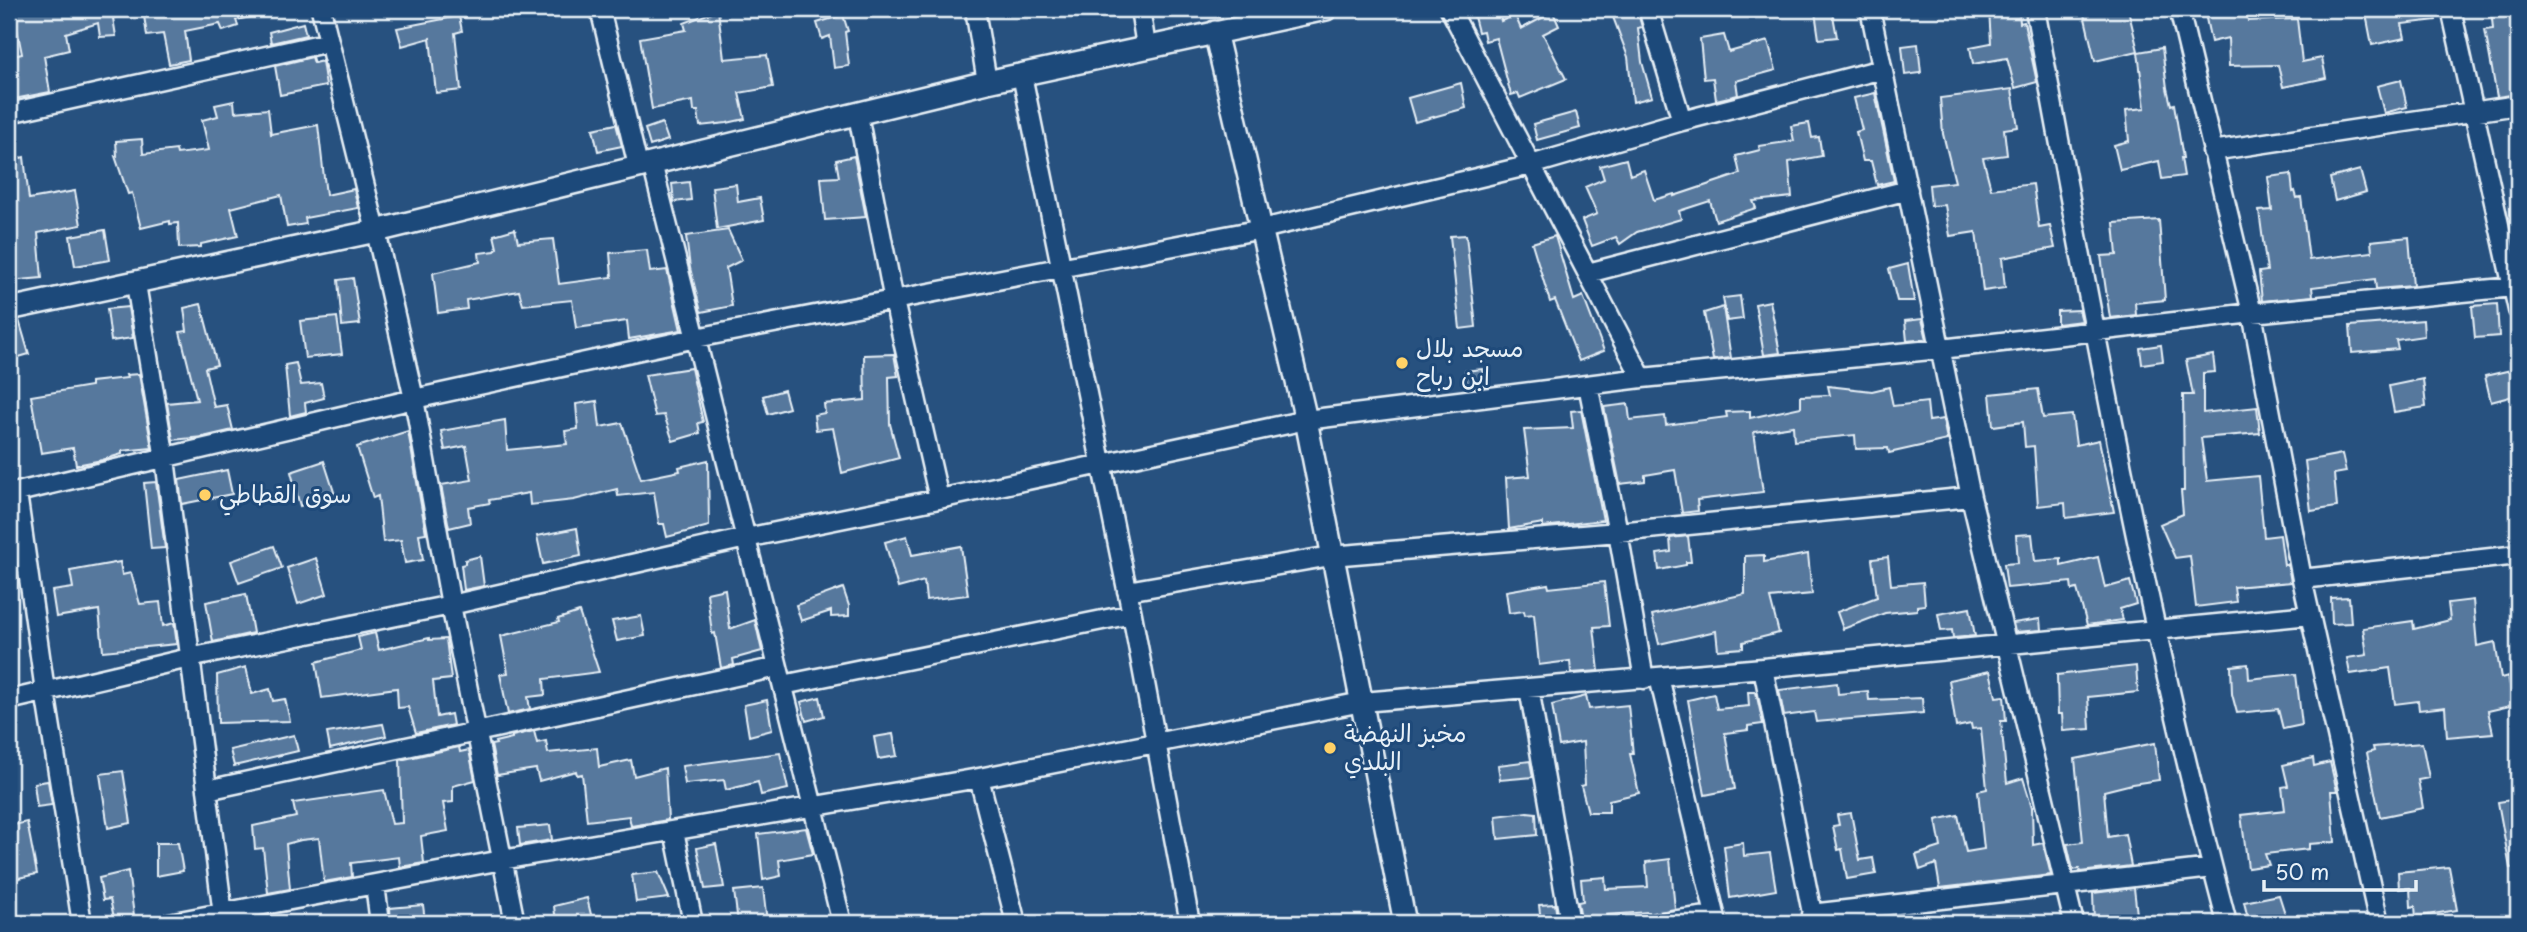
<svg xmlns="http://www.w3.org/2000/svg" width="2527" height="932" viewBox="0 0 2527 932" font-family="'Playpen Sans','Playpen Sans Arabic',sans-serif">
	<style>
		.building { fill: #57789d; stroke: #e8f1f8; stroke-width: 2 }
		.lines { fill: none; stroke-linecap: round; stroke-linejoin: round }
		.minor-casing { stroke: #e8f1f8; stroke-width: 23 }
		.tertiary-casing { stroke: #e8f1f8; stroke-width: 26 }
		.minor { stroke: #1f4a7a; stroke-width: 18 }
		.tertiary { stroke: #1f4a7a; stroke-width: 21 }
		.poi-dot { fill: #ffd166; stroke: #1f4a7a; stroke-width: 2.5 }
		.labels { text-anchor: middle; stroke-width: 6; stroke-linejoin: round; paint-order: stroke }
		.poi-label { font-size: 24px; fill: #e8f1f8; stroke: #1f4a7a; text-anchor: start }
	</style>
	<rect width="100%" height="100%" fill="#27517f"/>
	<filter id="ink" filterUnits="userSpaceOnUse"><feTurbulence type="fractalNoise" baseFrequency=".0143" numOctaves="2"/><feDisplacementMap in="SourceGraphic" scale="14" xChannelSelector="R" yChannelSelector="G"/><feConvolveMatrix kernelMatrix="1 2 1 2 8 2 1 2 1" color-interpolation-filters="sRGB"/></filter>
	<g filter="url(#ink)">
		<path class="building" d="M13,9H131L132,13L113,18L116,36L100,37L98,23L66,33L69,50L44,56L50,92L9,100V57L22,54Z
			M143,9H256V16L236,20L238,26L223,31L220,24L185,31L189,60L169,64L163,34L147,36Z
			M1472,9H1498L1501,21L1515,15L1521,29L1553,12L1559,26L1543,34L1566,79L1520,98L1518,93L1511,95L1496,38L1485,41L1483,31L1478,32Z
			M1610,9H1637L1642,27L1638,28L1642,62L1652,97L1633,102L1628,57Z
			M1989,9H2019L2020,23L2024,22L2037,82L2015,88L2007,58L1973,64L1970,47L1991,43Z
			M2108,9H2128L2138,51L2095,61L2084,14Z
			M2204,9H2246L2248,21L2297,19L2302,62L2322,58L2326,78L2283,87L2278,65L2229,66L2228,38L2211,42Z
			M2365,9H2436V20L2402,24L2405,38L2372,45Z
			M2491,9H2513L2518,42V94L2497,97L2485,30L2493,29Z
			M718,10L724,59L767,55L773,87L739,93L745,119L727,123L700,126L698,111H694L693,101L652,109L640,38L686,30L684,23Z
			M1832,10L1837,37L1819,39L1815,12Z
			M843,15L848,31L845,32L849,66L834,68L830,36L822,39L817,23Z
			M459,16L462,31L455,33L461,90L436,93L430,38L402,46L397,28Z
			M303,23L306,35L271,43L269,32Z
			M1724,35L1729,52L1768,41L1776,70L1736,81L1738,95L1716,100L1713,78L1704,79L1700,39Z
			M1918,44L1921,73L1905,75L1902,46Z
			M2162,48L2167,88L2171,105L2174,104L2183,158H2181L2184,176L2162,179L2159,161L2120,170L2114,145L2129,141L2126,110L2145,108L2138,52Z
			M312,57L314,63L322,61L326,86L280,95L275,66Z
			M2401,80L2407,107L2384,113L2377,86Z
			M1461,83L1466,108L1415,122L1408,98Z
			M2012,89L2018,127L2004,129L2007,155L1983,158L1991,189L2033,184L2039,228L2050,226L2055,248L2002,258L2005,288L1983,291L1976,232L1950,236L1945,205L1931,206L1929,185L1955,182L1943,134L1940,98Z
			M1875,93L1894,181L1877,185L1871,161H1863L1856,132L1862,130L1854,98Z
			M234,101L235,112L268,109L271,134L318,125L326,195L354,189L358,208L305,218L306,224L287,227L281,195L231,208L238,236L201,244V247L179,248L178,223L170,224V221L141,228L132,193L128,194L115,156H117L116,141L142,139L143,154L176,150L177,154L209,150L202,120L218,116L215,105Z
			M1576,112L1580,128L1537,140L1533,124Z
			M662,123L668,140L650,146L645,129Z
			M1809,123L1812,138L1819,137L1822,156L1789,162L1792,197L1753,201L1756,208L1716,221L1710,201L1679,211L1681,219L1637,232L1620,244L1616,237L1592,246L1582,220L1597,214L1585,187L1604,179L1600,166L1626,159L1630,175L1644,170L1654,200L1674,194V196L1740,174L1736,156L1760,150L1759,146L1794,141L1791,126Z
			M616,124L622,146L598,151L593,129Z
			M854,156L866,217L825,220L821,178L839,177L836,160Z
			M24,157L29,199L75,191L81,225L38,233L42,278L9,281V161Z
			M2360,170L2366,192L2335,201L2330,178Z
			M2291,174L2293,192L2295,191L2297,198L2301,197L2309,260L2372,252L2371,241L2409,237L2413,286L2376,289L2375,279L2312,287L2313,296L2262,301L2259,272L2267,271L2259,211L2272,210L2268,177Z
			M689,182L691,200L674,202L672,184Z
			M736,184L738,202L760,198L764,220L717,229L712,187Z
			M2159,220L2165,300L2135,303L2136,315L2110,318L2101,256L2117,255L2114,223Z
			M515,229L518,242L553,239L559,284L612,277L610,253L647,250L650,272L667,270L681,330L629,339L627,321L576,328L572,300L523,305L519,291L466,300L467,309L438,313L433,273L480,262L479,253L495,251L497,248L494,235Z
			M105,230L110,260L75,266L70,236Z
			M728,230L742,260L726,268L732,306L701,312L690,268L686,236Z
			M1466,235L1476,327L1460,329L1450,236Z
			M1555,236L1574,300L1583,296L1604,351L1579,361L1555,300L1550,302L1532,243Z
			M1908,264L1914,301H1897L1889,269Z
			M353,278L360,324L342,326L338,280Z
			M1740,296L1743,319L1727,321L1723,298Z
			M1770,301L1780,353L1764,355L1755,304Z
			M201,304L217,365L205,368L214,407L227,405L233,430L203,437L173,440L167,403L197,400L180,332L187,331L184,308Z
			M2497,304L2499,336L2475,338L2472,306Z
			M128,307L133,338L111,341L107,309Z
			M1723,307L1731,358L1713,360L1704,313Z
			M2079,310L2082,321L2057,324V311Z
			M337,317L342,354L305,358L300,321Z
			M1922,319L1927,339L1907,341L1905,321Z
			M19,320L29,354L9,360V322Z
			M2423,320L2424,336L2396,340L2398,349L2352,353L2350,326Z
			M2161,345L2163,361L2142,364L2140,348Z
			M894,354L898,376L889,377L890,424L899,458L842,473L833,428L816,430L814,415L825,413L824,404L865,400L864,355Z
			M2213,355L2215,372L2203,373V413L2257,407L2260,433L2201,438L2207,481L2258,476L2264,537L2280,535L2284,565H2288L2291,582L2234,587L2236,602L2196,607L2190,556L2175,558L2160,524L2183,514L2181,491H2184L2183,395H2193L2186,360Z
			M296,363L301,385L321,383L324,398L305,403L306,412L290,416L285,365Z
			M691,368L703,422L698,423L700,433L673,441L664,415L655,416L645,375Z
			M1482,369L1484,386L1467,388L1465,371Z
			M2511,370L2517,395L2491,402L2485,376Z
			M139,374L152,448L122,451V454L102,460L76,465L73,448L41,453L31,396L91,386V382L127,378L126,375Z
			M2423,379L2426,407L2394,412L2389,386Z
			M1828,386L1872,391L1889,387L1893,406L1927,402L1929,421L1943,419L1947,440L1889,453L1888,448L1856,449L1855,435L1794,441L1793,426L1754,432L1763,492L1697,500L1698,511L1682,513L1675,470L1645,475V481L1620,484L1604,407L1628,404L1630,420L1665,416L1666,425L1727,417L1726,412L1750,411V418L1801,407V396L1830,395Z
			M2038,389L2043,418L2072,415L2076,445L2099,440L2114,512L2066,518L2065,503L2038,506L2034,446L2025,447L2023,422L1993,426L1990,394Z
			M784,390L789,408L768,414L763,396Z
			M597,401L600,427L622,423L641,479L680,471L679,467L708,460L709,526L667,537L664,524H659L654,492L618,496L617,489L574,500L530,505L529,493L489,500L490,503L468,507L470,523L449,528L441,485L472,480L466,446L445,450L441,431L505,420L507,450L567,444L565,431L578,429L576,404Z
			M1581,410L1603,520L1543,527V523L1509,529L1506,478L1530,476L1524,430L1573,428L1571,411Z
			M408,431L426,533L419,534L423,560L405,563L401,540L383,542L378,496L373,498L357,447Z
			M2342,454L2346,472L2334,474L2337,507L2311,511L2305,461Z
			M324,461L335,495L300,506L291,472Z
			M227,470L232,494L182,504L179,480Z
			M156,482L165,548L151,549L144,483Z
			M577,528L581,556L543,564L537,536Z
			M2032,534L2035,561L2061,559V566L2098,557L2105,588L2130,581L2136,604L2120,609L2123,620L2087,625L2077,589L2072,590L2071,582L2007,588L2004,564L2018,563L2016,535Z
			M907,536L912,555L961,546L968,595L926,600L924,581L898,588L885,542Z
			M1688,536L1691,562H1686V565L1659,570L1657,554L1671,552L1670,538Z
			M274,546L282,568L239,583L231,561Z
			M1808,554L1812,594L1770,598L1779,633L1743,642V648L1718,650L1716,631L1659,644L1652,615L1745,594V556L1764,555V562Z
			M480,556L484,586L464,590L461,565L465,564V560Z
			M1888,557L1891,585L1923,582L1925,605L1917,606V610L1885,613L1843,629L1837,612L1877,597L1872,559Z
			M316,558L327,594L298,604L287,568Z
			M120,562L122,575L131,573L140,604L160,602L163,626L174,623L177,644L103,651L99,610L56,617L52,591L73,588L70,571Z
			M1604,582L1609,626L1594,627L1599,671L1571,673L1570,661L1539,665L1534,614L1525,615L1524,611L1509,613L1506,591L1548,584L1549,588Z
			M843,588L849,606V616L831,617V611L801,621L796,605Z
			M725,589L730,629L755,620L762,651L733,659L734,665L721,668L715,633L712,634L707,593Z
			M246,594L253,633L213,642L206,602Z
			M2349,597L2351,623L2332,624L2331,598Z
			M2473,600L2477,646L2495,642L2501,678L2508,676L2514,705L2488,711L2493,733L2447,737L2445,707L2419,710L2418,701L2395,704L2390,668L2350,674L2347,658L2367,655L2363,628L2413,621L2414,629L2450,620L2448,603Z
			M1970,608L1975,636L1953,638L1952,630L1941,631L1938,614Z
			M579,612L599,672L544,679L545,695L528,697L530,709L508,714L500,674L508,673L501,636L559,622L558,619Z
			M641,616L645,636L617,641L612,621Z
			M2040,619L2041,630L2015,632L2013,623Z
			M375,633L379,650L429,638V640L446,639L451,679L433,681L437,717L451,714L453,725L416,733L408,707L398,708L397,688L322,698L316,662L361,650L358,637Z
			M2248,664L2249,679L2296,674L2302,725L2283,729L2278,709L2237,713L2232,694L2231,666Z
			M2136,666L2138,692L2088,697L2090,729L2063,731L2062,714H2058L2057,675Z
			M246,667L252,694L270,689L273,701L285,699L290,721L218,723L217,675Z
			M1990,671L1996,697L2004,696L2006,721H2001L2007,783L2023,778L2032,807L2033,845L2043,843L2051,875L1940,888L1936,864L1920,870L1916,855L1941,847L1936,820L1958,815L1966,852L1984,849L1978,791L1987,789L1981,728L1972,729L1971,724L1956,727L1949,680Z
			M1837,683L1838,694L1868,691L1869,700L1922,698L1923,713L1816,722L1814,712L1784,716L1779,690Z
			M1748,692H1756L1763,724L1748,726V730L1725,733L1735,789L1705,795L1688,700L1714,694L1717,709L1749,706Z
			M1586,696L1589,709L1628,705L1633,754H1630L1639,793L1609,800V812H1588L1581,786L1585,785L1583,742L1559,746L1552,705Z
			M820,697L824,716L806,721L801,702Z
			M767,700L772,730L749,736L744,705Z
			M383,724L386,736L330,749L327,733Z
			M534,731L537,743L546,741L548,753L597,748L599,767L631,760L634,776L665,768L668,820L631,826L629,816L587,821L582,774L577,775L576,771L539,781L536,769L497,775L491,745L496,744L495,742L512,738V736Z
			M893,734L897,756L878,759L874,737Z
			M294,735L298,751L234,766L230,750Z
			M2155,743L2159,780L2132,784L2104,791L2108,837L2125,834L2131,866L2080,872L2079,869L2073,870L2067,844L2083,842L2075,759Z
			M2422,743L2429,778L2418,780L2423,808L2380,817L2367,753L2374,751L2373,747Z
			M459,747L460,752L469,750L475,780L453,786V802L443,803L448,831L421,836L424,863L400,867L399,857L351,863L352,877L324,882L319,838L301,840L286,844L290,889L268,893L263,848L255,849L253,826L296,817L293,803L384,790L392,824L402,823L400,760Z
			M780,753L788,789L761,795L758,782L726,790L724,780L685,784L682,766Z
			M2313,758L2314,766L2330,762L2337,791H2331L2335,842L2309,844V849L2265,854L2269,865L2248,868L2241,815L2285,810L2282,787L2288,786L2283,765Z
			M1530,761L1533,777L1500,780L1498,765Z
			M123,771L131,823L108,828L100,774Z
			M48,781L52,805L37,807L34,783Z
			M2518,799V867L2510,868L2498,802Z
			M1527,812L1536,813L1537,835L1498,839L1496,816Z
			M1851,813L1860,860L1873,858L1876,874L1847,879L1842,849L1838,850L1833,826L1839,825L1837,815Z
			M27,822L37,874L9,880V826Z
			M550,825L552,840L520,845L518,828Z
			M806,828L813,854L779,860L781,876L763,880L758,834Z
			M156,843H178L183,871L156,876Z
			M1743,843L1744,856L1770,853L1776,890L1730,898L1724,846Z
			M716,844L724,887L705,889L697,848Z
			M1670,859L1675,909L1649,914L1648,912L1608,915V917L1581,920L1578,902L1583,901L1581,879L1605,877L1606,889L1648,887L1646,862Z
			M2449,867L2457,910L2416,917L2415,906L2411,907L2410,888L2399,889L2398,872Z
			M128,871L135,923H115L110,899L103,900L99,878Z
			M658,872L669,898L636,902L632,875Z
			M763,888L767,922L738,923L734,891Z
			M2134,888L2138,923H2094L2093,893Z
			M2279,895L2288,923H2249L2244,902Z
			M587,898L593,923H556L554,906Z
			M1555,904L1558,923H1541L1539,905Z
			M423,905L425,921L391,923L390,908Z"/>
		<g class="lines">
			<defs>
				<path id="minor" d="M321,9L376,231L414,399L451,605L515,923
					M600,9L638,166
					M975,9L987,82
					M1140,9L1146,46
					M1450,9L1642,378
					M1648,9L1682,121
					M1870,9L1971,497L2074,923
					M2035,9C2091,315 2147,622 2227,923
					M2179,9L2252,313L2302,579L2379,923
					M2451,9L2518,310
					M1022,75L1132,614L1190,923
					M9,113L329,42
					M858,115L894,301L939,499
					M2212,151L2518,105
					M652,163L842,923
					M1588,273L1908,190
					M136,284L165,459L224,923
					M1588,385L1618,532L1644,679
					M17,493L45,691L82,923
					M9,494L414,399L696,338L1262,229L1531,165L1682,121L1882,69
					M2302,579L2518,555
					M1127,591L1331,556L1618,532L1971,497
					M1763,668L1814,923
					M1659,677L1717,923
					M783,685L1132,614
					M1529,688L1570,923
					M9,700L189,658L451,605L746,538L939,499L1306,420L1642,378L1941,349L2252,313L2513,287
					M979,778L1016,923
					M207,790L778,667
					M674,831L693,923
					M375,885L380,923
					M1811,914L2212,868
					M169,923L502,860L979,778L1362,702L1763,668L2310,615
					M1656,923L1715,915"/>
				<path id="tertiary" d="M1215,32L1306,420L1405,923
					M9,309L376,231L987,82L1326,9"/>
			</defs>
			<use href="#minor" class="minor-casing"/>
			<use href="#tertiary" class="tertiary-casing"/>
			<use href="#minor" class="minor"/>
			<use href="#tertiary" class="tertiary"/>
		</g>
	</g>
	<g class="poi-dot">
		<circle cx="1402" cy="363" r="7"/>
		<circle cx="205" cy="495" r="7"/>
		<circle cx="1330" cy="748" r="7"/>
	</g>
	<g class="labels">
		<g class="poi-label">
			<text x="1416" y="357">مسجد بلال<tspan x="1416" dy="28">ابن رباح</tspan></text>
			<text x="219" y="503">سوق القطاطي</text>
			<text x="1344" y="742">مخبز النهضة<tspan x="1344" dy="28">البلدي</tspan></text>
		</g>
	</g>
	<rect width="2527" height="932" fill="none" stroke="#1f4a7a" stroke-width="35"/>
	<rect x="18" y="18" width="2492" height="897" fill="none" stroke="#e8f1f8" stroke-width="2.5" filter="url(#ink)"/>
	<path d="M2264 880v10h152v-10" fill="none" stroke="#e8f1f8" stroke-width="3.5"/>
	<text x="2275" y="880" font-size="21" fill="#e8f1f8" stroke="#1f4a7a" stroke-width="5" paint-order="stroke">50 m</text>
</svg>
